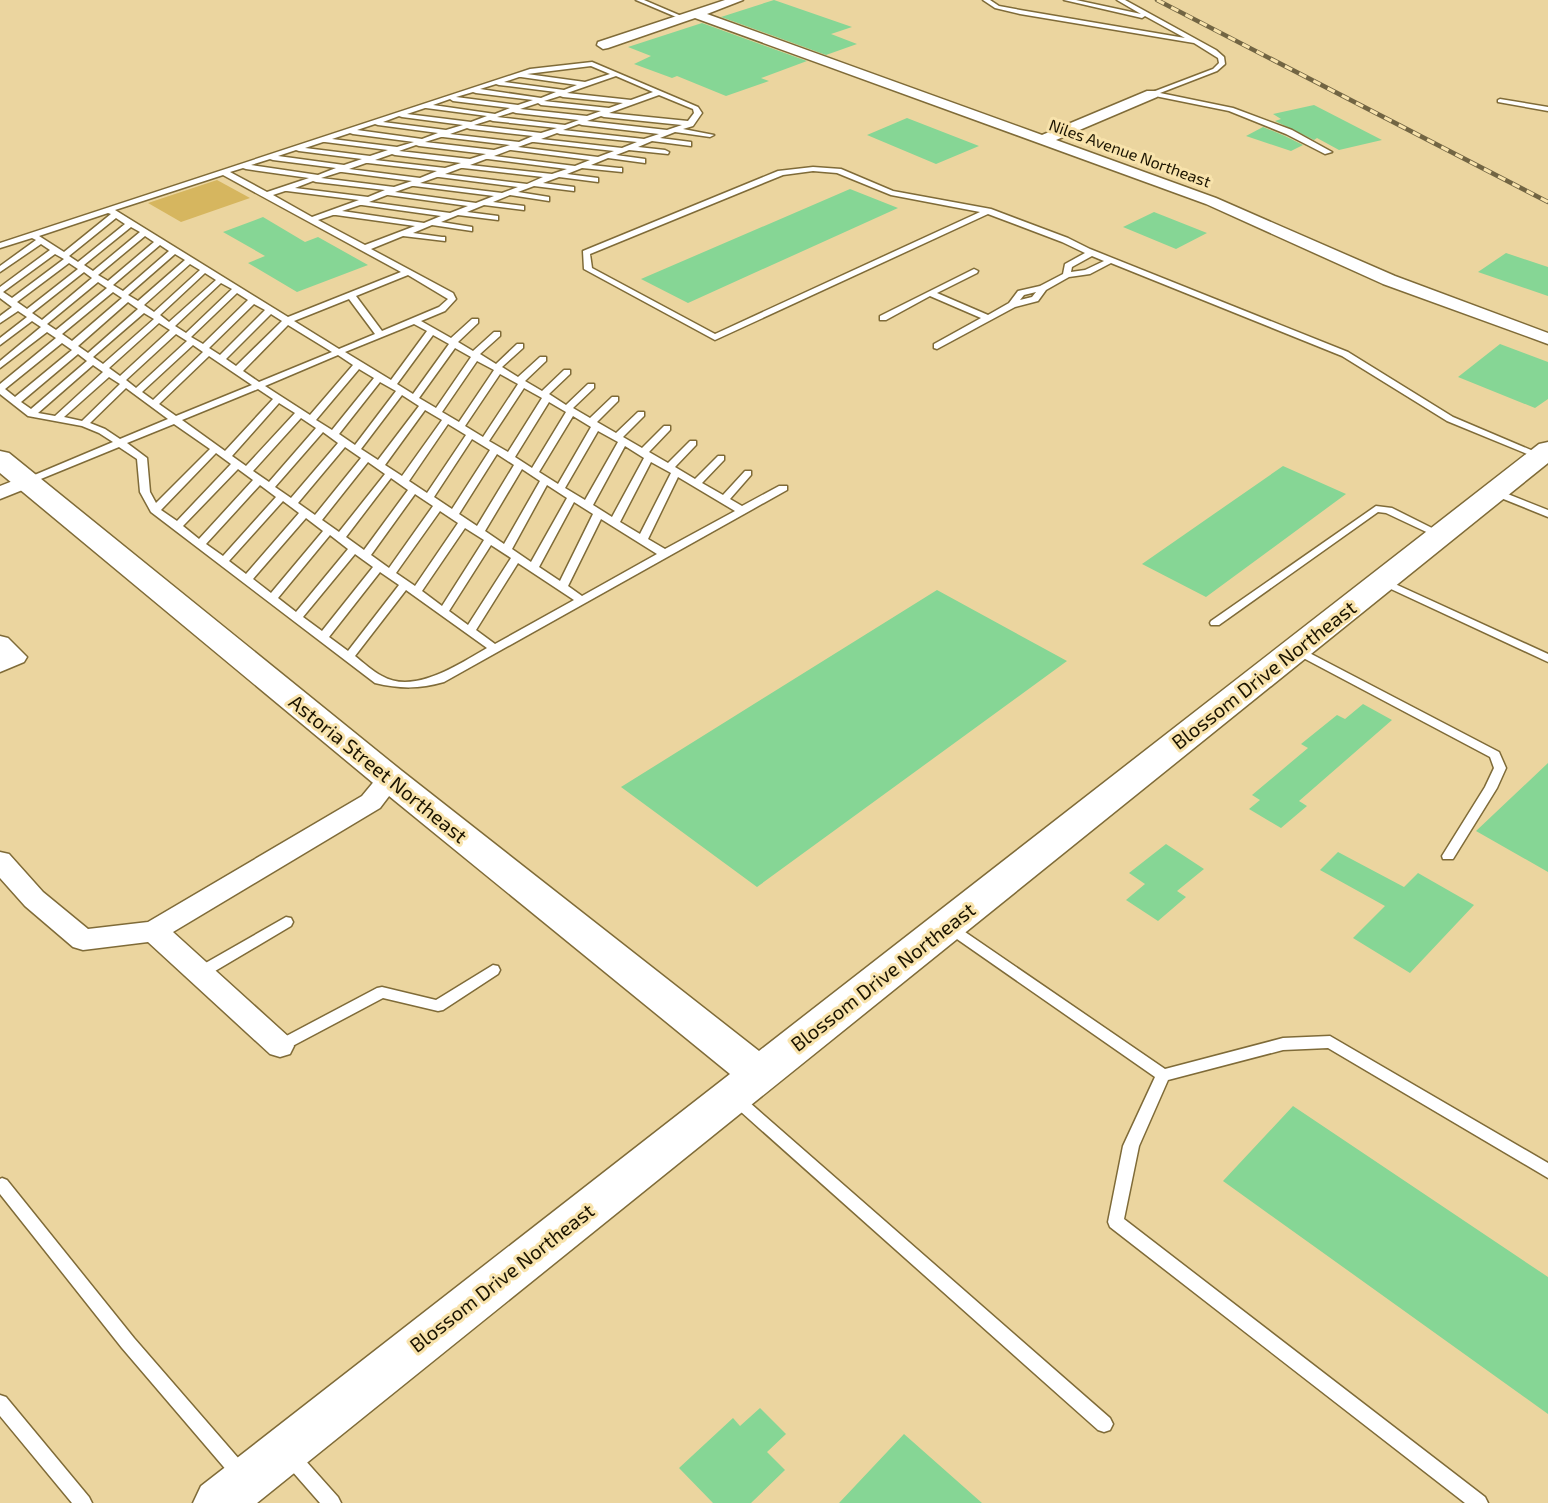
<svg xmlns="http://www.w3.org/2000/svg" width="1548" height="1503" viewBox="0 0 1548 1503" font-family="'Exo 2',sans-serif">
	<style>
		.green { fill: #d6b65f }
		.building { fill: #86d695 }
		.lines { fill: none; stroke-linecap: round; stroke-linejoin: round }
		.lane-casing { stroke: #7f6b38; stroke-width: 3 }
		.street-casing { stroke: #7f6b38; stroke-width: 3 }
		.secondary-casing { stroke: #7f6b38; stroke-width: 3 }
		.lane { fill: #fff; fill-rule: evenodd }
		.street { fill: #fff; fill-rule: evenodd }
		.secondary { fill: #fff; fill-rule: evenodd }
		.rail-casing { stroke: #726543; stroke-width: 4.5 }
		.rail { stroke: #f8e3ac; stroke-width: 3; stroke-dasharray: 8; stroke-linecap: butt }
		.labels { text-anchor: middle; stroke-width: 6; stroke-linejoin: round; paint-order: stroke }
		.far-street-label { font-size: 16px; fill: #1b1401; stroke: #f8e3ac }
		.street-label { font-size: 20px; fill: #1b1401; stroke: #f8e3ac }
	</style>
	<rect width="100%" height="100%" fill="#ebd59f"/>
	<path class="green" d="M217,180L250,198L181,222L148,203Z"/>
	<path class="building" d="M774,0L852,27L831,34L857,44L826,55L721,17Z
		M702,23L807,61L761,78L769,81L726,96L677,76L672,78L634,64L651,56L628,47Z
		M1314,105L1382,140L1339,150L1317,138L1314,140L1275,121L1281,119L1273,114Z
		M907,118L979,146L936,164L867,135Z
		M1263,127L1285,136L1303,145L1291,151L1246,136Z
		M850,189L898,208L688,303L641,279Z
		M1154,212L1207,233L1176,249L1123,227Z
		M263,217L305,242L318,237L368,265L297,292L248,263L265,256L223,232Z
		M1506,253L1548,267V296L1478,272Z
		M1500,344L1548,362V399L1535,408L1458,377Z
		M1283,466L1346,494L1206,597L1142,564Z
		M937,590L1067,661L757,887L621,787Z
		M1363,704L1392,720L1299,801L1307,806L1281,828L1249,809L1260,800L1252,795L1308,748L1301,744L1337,715L1345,719Z
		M1548,763V872L1476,831Z
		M1166,844L1204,869L1177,891L1186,897L1158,921L1126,900L1145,884L1129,873Z
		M1338,852L1404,887L1418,873L1474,905L1410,973L1353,938L1385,906L1320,870Z
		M1293,1106L1548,1277V1414L1223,1181Z
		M760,1408L786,1434L767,1452L785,1470L751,1503H713L679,1468L733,1418L740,1426Z
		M904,1434L982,1503H839Z"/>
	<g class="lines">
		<defs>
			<path id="lane" d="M636,0H644L686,18L681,19Z
				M983,0H990L999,6L1020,10L1185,38L1145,16L1142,18L1064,0H1076L1141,14L1117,0H1125L1216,50L1224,57L1225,64L1217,71L1160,93L1233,108L1292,130L1332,152L1325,154L1286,134L1229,111L1150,95V93L1213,69L1219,63L1218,58L1194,43L1020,14L995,8Z
				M592,62L698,107L702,113L693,126L683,129L714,135L710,137L675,132L660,138L691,142V146L652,141L638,147L665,150L669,152L668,154L629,150L616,155L645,159V163L608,158L591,165L619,168H622V172L582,168L567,174L598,178V182L559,177L543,183L574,187V191L534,186L518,192L549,197V201L510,195L493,202L524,206V210L484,205L467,212L498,216V220L458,215L441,222L472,227V231L432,225L413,233L442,237H445V241L403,236L371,249L453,293L456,299L445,311L421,321L451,338L472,319H478V323L458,342L473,351L494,332H500V336L480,354L496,364L517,344H523V348L502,367L518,377L540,357H546V361L525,381L542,391L564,370H570V374L549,394L566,405L588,384H594V388L573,408L590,418L612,397H618V401L597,422L616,433L638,412H644V416L623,437L642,448L664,426H670V430L649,452L668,463L690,441H696V445L675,467L695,479L718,456H724V460L702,483L723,495L745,471H751V475L730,499L742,506L779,486H787V490L444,682C420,689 400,689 375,683L151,512L140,492L137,459L119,447L31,483H25V479L113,442L99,433L82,426L28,416L0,394V384L56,338L47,332L0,368V361L41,327L32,321L0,345V338L27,317L18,311L0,323V316L12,307L0,298V287L50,250L41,244L0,272V266L36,240L32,238L0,248V243L530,69ZM591,66L610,74L585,82L527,74ZM616,76L653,92L631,100L567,93ZM519,77H521L577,85L564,90L504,82ZM496,84L499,85L556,92L541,98L480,89ZM473,92L476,93L533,100L518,105L456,97ZM659,95L693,109L694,113L688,121L609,113ZM560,96L563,97L623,103L609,108L544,101ZM450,99L453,101L510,108L495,114L433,105ZM538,103L541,105L601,111L587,116L520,109ZM425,108H426L487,116L471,122L407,114ZM513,112L516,113L579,120L565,125L497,117ZM399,116L402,117L463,125L446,130L383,122ZM601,116L604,117L682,125L667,130L587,121ZM490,120L493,121L557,128L541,133L474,125ZM375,124L378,125L438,133L422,139L357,130ZM579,124L582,125L659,134L644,139L563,130ZM467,128L470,129L533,136L519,142L450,134ZM350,133L353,134L414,142L397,147L332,139ZM557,133L560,134L637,142L622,148L541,139ZM441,137H443L510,145L494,150L425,142ZM323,142H325L388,150L370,156L305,148ZM532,142H534L614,151L598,157L518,147ZM416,145L419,146L486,154L470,159L399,151ZM296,150L299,151L362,159L344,165L278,156ZM510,150H511L590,160L575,166L494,156ZM392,154L395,155L461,163L445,168L375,160ZM270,159L273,160L336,168L318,175L251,165ZM486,159H488L567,169L552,174L470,165ZM366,163H368L437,171L420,178L349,169ZM243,168L246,169L309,178L267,192L230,172ZM461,168H463L543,177L527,184L445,174ZM340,172H342L412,181L394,187L321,178ZM223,175L401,272L288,317L115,210ZM437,177H439L518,187L502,193L420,183ZM313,181L316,182L385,190L368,197L295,188ZM412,186H414L494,196L476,203L395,192ZM285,191H287L359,200L312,217L273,195ZM387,195H388L468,206L450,213L369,202ZM360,205H362L441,216L424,223L342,211ZM108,213L111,214L64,252L39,236ZM333,215H336L415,226L365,245L318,220ZM116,218L125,224L78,262L69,256ZM131,227L140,232L93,271L84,265ZM145,236L154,242L108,281L98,275ZM160,245L169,251L123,291L113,285ZM55,254L64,259L12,298L3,292ZM175,254L185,260L138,301L128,295ZM69,263L78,269L27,309L17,302ZM190,264L200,270L154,312L144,305ZM84,272L92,278L42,320L32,313ZM205,273L216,280L169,322L160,315ZM408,275L448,299L439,307L382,331L356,296ZM98,282L107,288L56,330L47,324ZM221,283L232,289L186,333L175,326ZM113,292L122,298L72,341L62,334ZM237,293L248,300L203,344L191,337ZM349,299L375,334L339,349L294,321ZM128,302L138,309L88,353L78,346ZM254,304L265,310L220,355L209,348ZM144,313L154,319L103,364L93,357ZM271,314L282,321L236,366L226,359ZM159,323L170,330L120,376L109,368ZM414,324L427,331L391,380L345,352ZM288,325L332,352L259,382L243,371ZM176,334L187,341L136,388L126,380ZM433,335L449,344L413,394L397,384ZM62,343L72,350L15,397L5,389ZM193,345L203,352L153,400L142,392ZM455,348L471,357L436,408L419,398ZM78,354L87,361L31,409L21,402ZM338,355L353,365L310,415L265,386ZM209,356L252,385L176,416L159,404ZM477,361L494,370L459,422L442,412ZM93,365L103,372L55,416L38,413ZM359,369L374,378L332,430L316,420ZM500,374L518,384L483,437L465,426ZM109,377L120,384L82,421L64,417ZM380,382L396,391L355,445L339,434ZM126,388L168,419L120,439L105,429L90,423ZM524,388L542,398L508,452L489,441ZM258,389L273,399L225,451L182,420ZM402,395L419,406L378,460L361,449ZM549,402L566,412L532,468L515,457ZM279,403L295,413L246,466L232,456ZM425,410L442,420L402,476L385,465ZM573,416L591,427L558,484L539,472ZM301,418L316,428L269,482L253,471ZM174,424L210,449L156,503L150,492L147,458L127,443ZM448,424L466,435L427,493L409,481ZM598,431L618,442L585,500L565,488ZM323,432L338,443L291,498L275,487ZM472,439L490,450L452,509L434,497ZM625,446L644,458L612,517L593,505ZM345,447L361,458L315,515L298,503ZM216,453L231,464L177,521L161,510ZM497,454L514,465L477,526L459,514ZM368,462L385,474L339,532L322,520ZM651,462L671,473L640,534L620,522ZM238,469L253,480L199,539L183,526ZM522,469L540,481L504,544L485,531ZM678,477L735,511L665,549L648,539ZM391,478L408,490L364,550L346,537ZM260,485L276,497L223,556L206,544ZM547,485L567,498L531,562L512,549ZM415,494L433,506L389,568L371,555ZM283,501L299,513L246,574L229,561ZM574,502L593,514L560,581L539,567ZM440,511L458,523L415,586L396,573ZM306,518L323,531L271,593L253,579ZM601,519L657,554L582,596L568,586ZM465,528L484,540L442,606L422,591ZM330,535L348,549L296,612L278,598ZM491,545L511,558L468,625L449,611ZM355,554L373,567L322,631L303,617ZM518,563L574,600L495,644L476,630ZM380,572L399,585L348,651L329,637ZM406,590L487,648C459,664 414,695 382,676C372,671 364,663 355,656Z
				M1500,99L1548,107V111L1498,102V100Z
				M813,167L841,169L893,191L991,209L1068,238L1090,249L1348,352L1453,417L1545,456L1540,459L1537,458L1447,421L1342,356L1111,263L1090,274L1069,277L1046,290L1038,301L1015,307L937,349L934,348V344L981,318L930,296L886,320H880V316L974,269L978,271L977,273L937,293L988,315L1009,303L1018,291L1040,286L1063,274L1065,264L1085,253L1062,242L988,214L715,340L584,269L583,251L778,171ZM813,171L837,173L891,195L980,212L715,334L592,268L590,254L783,175ZM1092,256L1104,261L1085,270L1071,272L1072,267ZM1036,292L1032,297L1020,300L1024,295Z
				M1495,489L1548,510V517L1491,494L1490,492Z
				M1376,506L1392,508L1446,535L1445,537H1437L1386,513L1378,512L1219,625H1211L1210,623L1211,621Z
				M1382,578L1548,654V662L1378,583L1377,581Z
				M1296,646L1499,752L1506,768L1497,788L1453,859H1443L1442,856L1485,787L1494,768L1490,757L1292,652L1290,650L1292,648Z
				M286,917L291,918L293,922L291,926L205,977L200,978L195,977L193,973L195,969Z
				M949,921L1165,1069L1283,1038L1330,1036L1548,1163V1178L1328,1048L1283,1050L1168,1080L1139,1146L1124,1219L1485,1497L1488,1503H1465L1110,1227L1108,1222L1123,1146L1155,1077L944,930L942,926L944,922Z
				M493,965L498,966L500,970L498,974L443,1010L438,1011L383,998L285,1050L280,1052L275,1050L273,1046L275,1042L377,988L382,987L436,1000Z
				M736,1093L741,1095L1110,1418L1113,1424L1110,1430L1104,1432L1098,1430L731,1103L729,1099L731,1095Z
				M2,1178L7,1180L134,1338L246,1467L249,1473L246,1479L240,1482L234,1479L122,1348L0,1194V1179Z
				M0,1395L6,1397L89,1497L92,1503H72L0,1416Z
				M290,1447L296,1450L338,1497L341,1503H320L284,1462L281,1456L284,1450Z"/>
			<path id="street" d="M725,0H743L707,14L1042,135L1147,91H1157L1159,94L1157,97L1056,140L1216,198L1395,276L1548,333V344L1383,284L1206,204L695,18L608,48L603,49L597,45L598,42Z
				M28,475L35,477L38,481L35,485L0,499V486Z
				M0,636L8,638L27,657L24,662L0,672Z
				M390,771L399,773L402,779L380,808L173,932L290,1038L294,1046L290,1054L280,1057L270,1054L148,942L83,950L73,947L25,906L0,878V852L9,854L43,892L88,929L148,922L362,796L381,773Z"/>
			<path id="secondary" d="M1548,442V463L257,1503H193L201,1486L730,1074L378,787L0,473V451L9,453L402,771L759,1051L1539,444Z"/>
		</defs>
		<use href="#lane" class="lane-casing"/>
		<use href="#street" class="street-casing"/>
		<use href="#secondary" class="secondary-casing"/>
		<use href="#lane" class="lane"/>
		<use href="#street" class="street"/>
		<use href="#secondary" class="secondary"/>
		<defs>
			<path id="rail" d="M1157,0L1548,202"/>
		</defs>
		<use href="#rail" class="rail-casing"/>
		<use href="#rail" class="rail"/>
	</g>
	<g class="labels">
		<g class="far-street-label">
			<text transform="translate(1130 153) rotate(20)" y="6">Niles Avenue Northeast</text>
		</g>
		<g class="street-label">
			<text transform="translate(1264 675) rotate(-38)" y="7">Blossom Drive Northeast</text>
			<text transform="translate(378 769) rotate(39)" y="7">Astoria Street Northeast</text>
			<text transform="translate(883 977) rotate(-38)" y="7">Blossom Drive Northeast</text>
			<text transform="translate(502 1278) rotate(-38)" y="7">Blossom Drive Northeast</text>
		</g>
	</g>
</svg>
